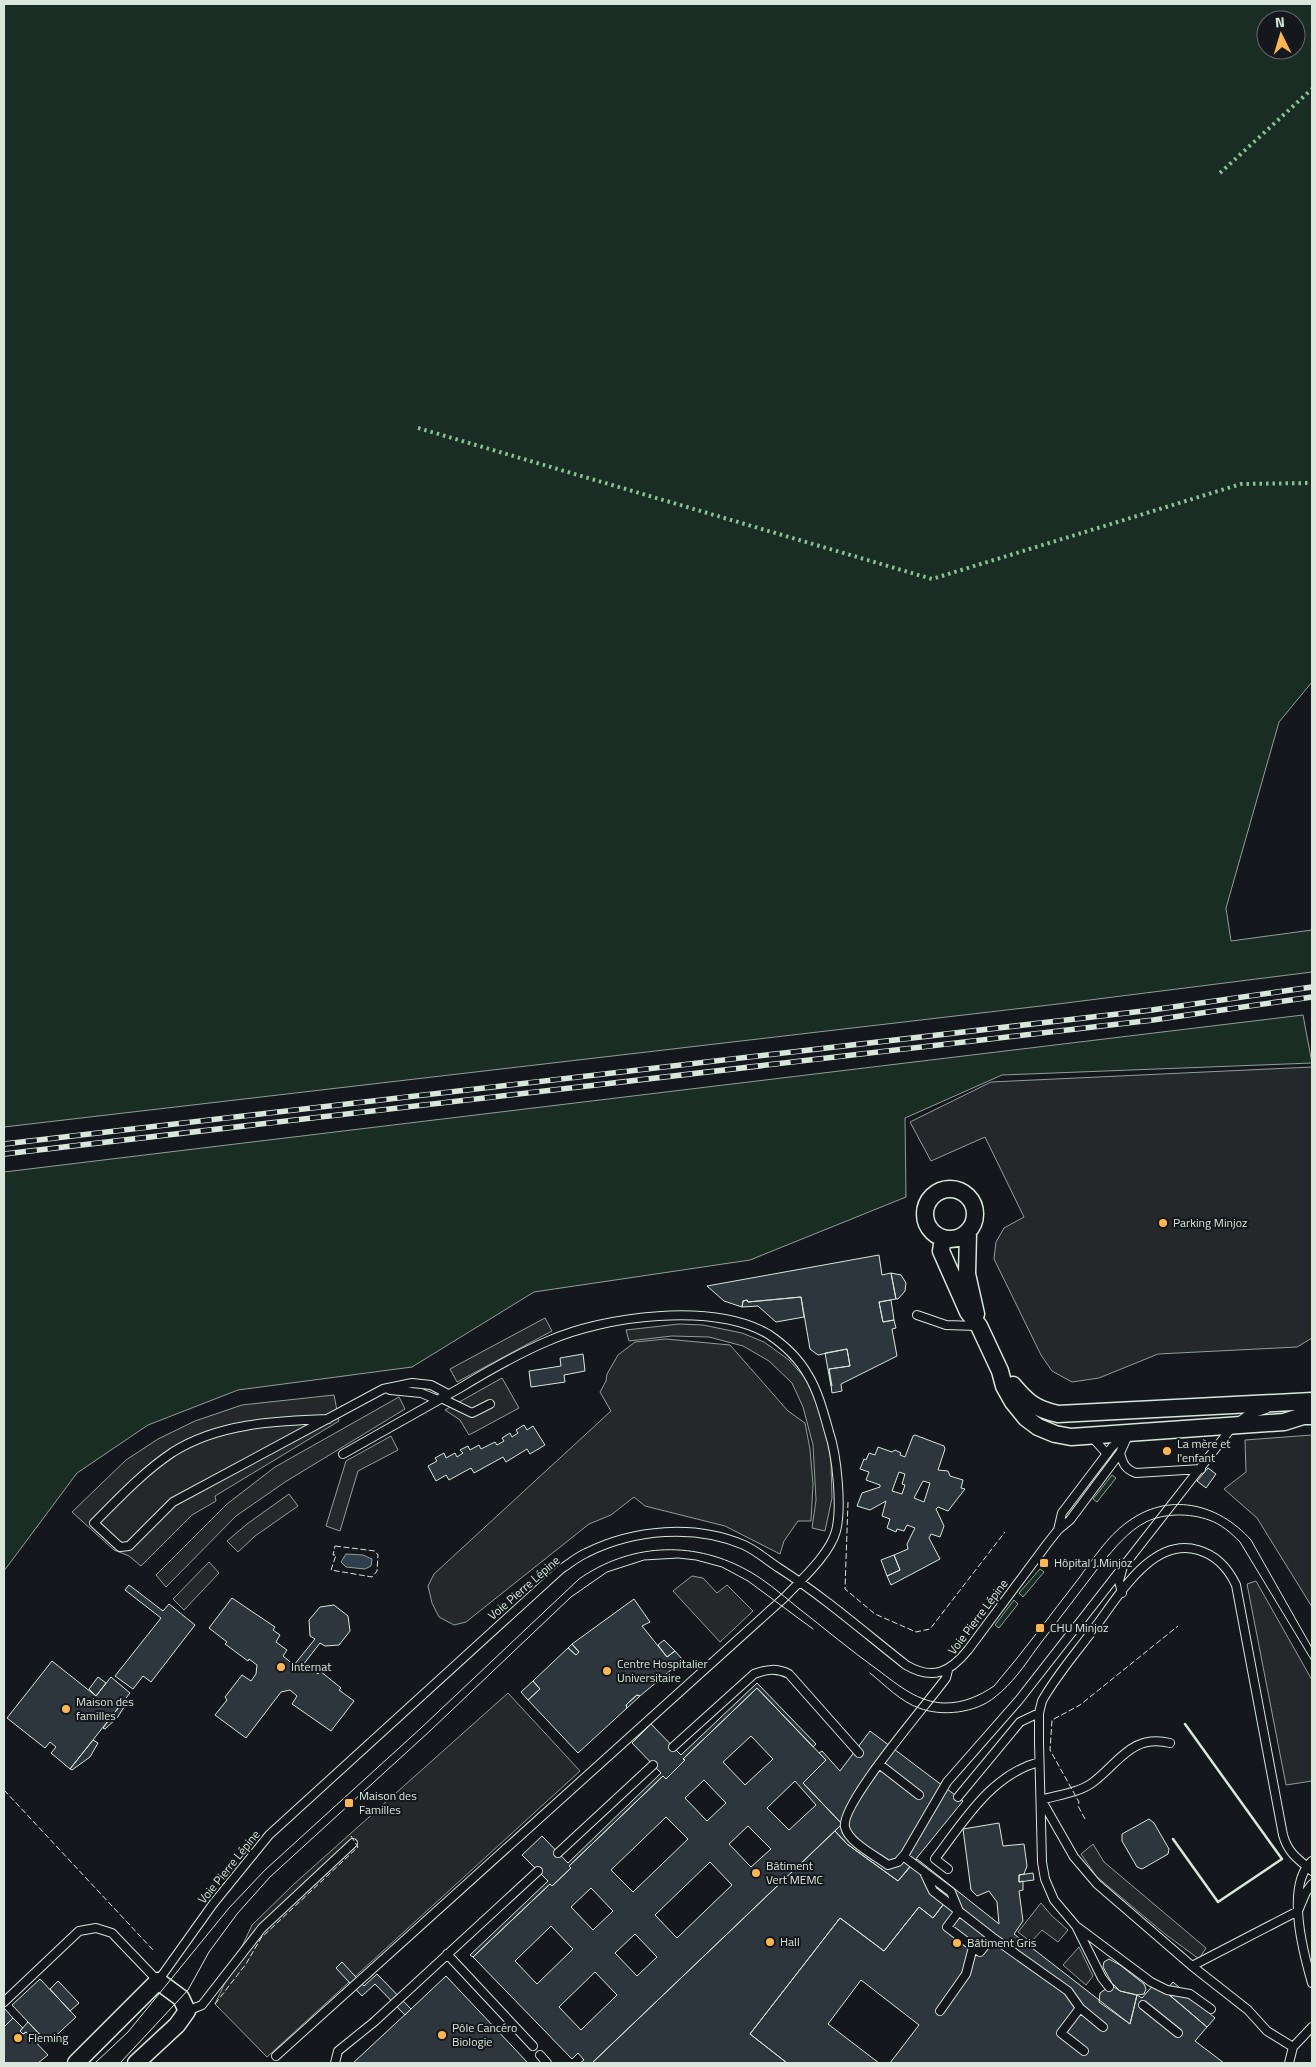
<svg xmlns="http://www.w3.org/2000/svg" width="1316" height="2067" viewBox="0 0 1316 2067" font-family="'Titillium Web',sans-serif">
	<style>
		.green { fill: #1a2d24; stroke: #939e99; fill-rule: evenodd }
		.parking { fill: #24282b; stroke: #939e99 }
		.water { fill: #2f3f4d; stroke: #939e99 }
		.building { fill: #2c363c; stroke: #d8e6dc; fill-rule: evenodd }
		.lines { fill: none; stroke-linecap: round; stroke-linejoin: round }
		.service-casing { stroke: #d8e6dc; stroke-width: 10 }
		.minor-casing { stroke: #d8e6dc; stroke-width: 19 }
		.service { stroke: #14181c; stroke-width: 8 }
		.minor { stroke: #14181c; stroke-width: 16 }
		.tram { stroke: #d8e6dc; stroke-width: 1 }
		.rail-casing { stroke: #d8e6dc; stroke-width: 5.5 }
		.rail { stroke: #14181c; stroke-width: 4; stroke-dasharray: 11; stroke-linecap: butt }
		.hedge { stroke: #8ac095; stroke-width: 4; stroke-dasharray: 2.5 4; stroke-linecap: butt }
		.fence { stroke: #d8e6dc; stroke-width: 1; stroke-dasharray: 6 2.5; stroke-linecap: butt }
		.wall { stroke: #d8e6dc; stroke-width: 2.5 }
		.poi-dot { fill: #ffb74d; stroke: #14181c; stroke-width: 2 }
		.labels { text-anchor: middle; stroke-width: 4; stroke-linejoin: round; paint-order: stroke }
		.poi-label { font-size: 12px; fill: #d8e6dc; stroke: #14181c; text-anchor: start }
		.street-label { font-size: 12px; fill: #d8e6dc; stroke: #14181c }
	</style>
	<rect width="100%" height="100%" fill="#14181c"/>
	<path class="green" d="M4,4H1312V682L1279,722L1226,908L1231,941L1312,930V972L1058,1004L4,1127ZM1266,20H1296V50H1266Z
		M1303,1015L1312,1063L1002,1075L905,1118L906,1197L750,1260L534,1292L412,1367L238,1390L148,1425L77,1473L4,1571V1172Z
		M1112,1475L1116,1478L1097,1502L1093,1499Z
		M1040,1569L1044,1572L1023,1597L1019,1593Z
		M1014,1600L1018,1604L999,1628L995,1625Z"/>
	<path class="parking" d="M1312,1067V1338L1297,1347L1158,1354L1099,1378L1072,1382L1052,1371L1041,1355L994,1259L996,1242L1004,1228L1024,1217L985,1137L931,1161L910,1122L991,1082Z
		M545,1318L552,1331L457,1382L450,1369Z
		M679,1324L703,1325L742,1333L764,1342L789,1360L806,1379L817,1403L828,1442L831,1463L832,1498L825,1531L812,1528L816,1500L813,1445L803,1407L792,1383L769,1361L743,1346L709,1337L672,1336L629,1341L626,1330Z
		M666,1339L730,1345L788,1411L805,1423L810,1449L813,1484L811,1521H798L784,1541L780,1554L725,1526L645,1506L634,1497L611,1515L589,1524L466,1622L454,1625L439,1617L432,1603L428,1586L434,1574L611,1411L600,1392L606,1381L607,1374L618,1355L635,1342Z
		M502,1378L519,1408L469,1435L460,1420L445,1410Z
		M334,1395L339,1421L215,1496L216,1501L192,1515L141,1566L129,1556L114,1550L72,1512L126,1460L158,1439L195,1421L242,1405Z
		M399,1397L405,1409L285,1482L236,1516L166,1587L156,1575L227,1504L275,1467Z
		M1312,1435V1607L1257,1518L1224,1489L1246,1472L1245,1440Z
		M391,1436L398,1450L358,1471L340,1531L326,1526L346,1461Z
		M289,1494L298,1506L255,1536L238,1552L227,1541L247,1524Z
		M209,1562L219,1573L184,1610L173,1599Z
		M692,1576L703,1578L717,1593L727,1585L753,1611L720,1642L673,1591Z
		M1256,1581L1312,1680V1781L1286,1785L1247,1584Z
		M508,1693L580,1771L267,2057L215,2004L252,1925L294,1884Z
		M1093,1844L1104,1862L1206,1948L1199,1959L1165,1934L1096,1876L1081,1854Z
		M1041,1903L1052,1916L1068,1930L1058,1942L1042,1930L1031,1942L1018,1932Z
		M1079,1947L1093,1976L1086,1985L1063,1965Z"/>
	<path class="water" d="M346,1554L363,1555L372,1559L371,1566L365,1569L346,1567L341,1562Z"/>
	<path class="building" d="M879,1255L882,1275L891,1273L896,1299L879,1302L883,1322L894,1320L896,1328L892,1329L897,1356L841,1384L842,1391L832,1393L829,1369L850,1366L847,1349L818,1355L810,1349L801,1297L748,1302L747,1300L743,1301L742,1307L724,1301L707,1286Z
		M891,1273L901,1275L906,1283L905,1291L898,1299H896Z
		M801,1297L804,1317L776,1322L758,1306L742,1307L743,1301L747,1300L748,1302Z
		M891,1300L894,1320L883,1322L879,1302Z
		M847,1349L850,1366L829,1369L832,1386H831L825,1353Z
		M583,1354L585,1371L564,1375L565,1382L531,1387L529,1371L561,1366L560,1358Z
		M524,1425L527,1430L533,1426L545,1445L530,1454L527,1449L506,1462L503,1457L474,1473L471,1468L449,1480L446,1475L436,1481L428,1466L437,1461L435,1458L444,1453L446,1458L455,1453L457,1457L463,1453L460,1450L468,1446L470,1450L479,1445L481,1449L495,1442L497,1445L504,1441L502,1438L510,1433L512,1437L518,1433L516,1430Z
		M915,1435L944,1446L945,1449L938,1470L948,1471L950,1476L963,1480L961,1488L965,1489L948,1511L938,1507L936,1509L944,1526L940,1537L931,1534L929,1538L940,1559L891,1585L887,1576L900,1570L894,1555L908,1549L907,1544L915,1528L907,1525L904,1531L897,1529L896,1532L887,1528L890,1519L882,1516L886,1501L870,1510L857,1506L862,1493L880,1487V1485L866,1480L869,1472L860,1469L864,1459L866,1460L869,1453L875,1455L878,1447L892,1452L895,1450L901,1453L900,1455L905,1457L913,1436ZM899,1472L905,1474L902,1484L905,1485L902,1494L892,1491ZM923,1481L930,1483L924,1502L914,1498Z
		M1208,1468L1216,1474L1206,1488L1197,1481Z
		M894,1555L900,1570L887,1576L881,1560Z
		M129,1585L163,1611L169,1604L195,1625L151,1682L143,1676L133,1689L115,1676L161,1618L125,1590Z
		M232,1598L275,1627L273,1630L280,1635L276,1642L287,1650L283,1656L294,1665L315,1639L310,1636L309,1620L320,1607L334,1605L348,1616L350,1631L339,1645L325,1646L320,1643L303,1665L307,1668L309,1667L318,1674L320,1671L341,1688L339,1690L354,1701L331,1731L292,1704L297,1696L290,1690L281,1692L246,1738L215,1715L227,1700L225,1697L242,1675L251,1681L256,1674L257,1665L249,1659L248,1661L225,1644L227,1642L209,1628Z
		M634,1599L650,1622L642,1626L667,1657L675,1651L683,1660L640,1696L637,1695L631,1700L626,1705L627,1708L578,1753L528,1700L540,1689L533,1681L568,1648L576,1655L579,1652L572,1644Z
		M664,1640L675,1651L667,1657L658,1645Z
		M572,1644L579,1652L576,1655L568,1648Z
		M52,1661L96,1696L111,1677L130,1693L70,1769L51,1753L56,1747L50,1742L45,1748L7,1718Z
		M98,1677L106,1683L96,1696L89,1689Z
		M533,1681L540,1689L528,1700L521,1692Z
		M757,1683L816,1744L813,1747L757,1688L683,1759L685,1760L666,1779L663,1776L569,1866L571,1868L552,1886L550,1884L473,1957L470,1955L548,1881L522,1855L542,1836L568,1863L661,1773L632,1743L651,1724L681,1755Z
		M757,1688L826,1760L803,1783L842,1824L592,2063H580L584,2060L578,2053L572,2059L473,1957L550,1884L552,1886L571,1868L569,1866L663,1776L666,1779L685,1760L683,1759ZM751,1736L773,1759L745,1785L723,1762ZM704,1780L726,1803L707,1821L685,1798ZM795,1781L816,1805L789,1830L767,1808ZM666,1817L688,1839L633,1892L611,1870ZM748,1826L771,1849L751,1867L729,1844ZM710,1862L732,1885L677,1938L655,1915ZM591,1888L613,1911L593,1930L571,1907ZM551,1926L573,1949L537,1984L515,1961ZM635,1934L657,1957L637,1976L615,1953ZM595,1972L617,1995L581,2030L559,2007Z
		M637,1695L640,1696L627,1708L626,1705Z
		M125,1699L126,1704L117,1718L105,1729L103,1728Z
		M870,1731L963,1801L898,1881L847,1844L835,1831L842,1824L803,1783L826,1760L819,1753L822,1751L840,1771Z
		M93,1740L98,1743L90,1757L72,1770L70,1769Z
		M1149,1819L1154,1823L1169,1849L1168,1854L1142,1869L1137,1867L1122,1841V1834Z
		M999,1823L1003,1846L1024,1844L1027,1866L1024,1874L1019,1875V1882L1023,1881V1890L1019,1891L1023,1921L1014,1934L1130,2024L1137,1995L1142,1998L1155,1983L1207,2027L1195,2041L1224,2063H890L919,2025L861,1980L828,2024L879,2063H787L750,2034L840,1918L884,1951L919,1907L933,1918L955,1889L999,1924L997,1902L989,1891L977,1896L971,1890L963,1829Z
		M835,1831L847,1844L898,1881L917,1859L955,1889L933,1918L919,1907L884,1951L840,1918L750,2034L787,2063H592Z
		M1033,1873L1034,1880L1019,1882V1875Z
		M1109,1959L1120,1965L1144,1984L1146,1989L1144,1994L1137,1995L1120,1991L1114,1987L1103,1967L1104,1962Z
		M342,1962L364,1986L377,1974L411,2009L405,2015L375,1984L362,1996L336,1968Z
		M446,1976L528,2063H353L411,2009Z
		M40,1979L76,2017L48,2043L12,2005Z
		M58,1981L79,2003L70,2011L50,1989Z
		M1173,1982L1215,2018L1207,2027L1165,1991Z
		M1113,1984L1120,1991L1137,1995L1130,2024L1099,2002L1100,1993Z
		M4,2008L13,2018L4,2027Z
		M13,2018L23,2028L20,2031L23,2034L26,2032L48,2055L38,2063H4V2027Z
		M28,2022L42,2037L36,2043L26,2032L23,2034L20,2031Z"/>
	<g class="lines">
		<defs>
			<path id="service" d="M917,1315L946,1325L977,1326
				M390,1390L421,1393L438,1400
				M441,1398L472,1413L490,1404
				M328,1419C276,1421 219,1423 173,1452C143,1472 119,1498 94,1523L120,1547L129,1546L173,1502L383,1389L412,1383L431,1385L448,1394
				M1092,1437L1107,1454
				M1120,1453C1123,1464 1125,1469 1136,1473L1201,1469
				M1058,1530L1062,1513L1112,1447L1125,1436
				M1122,1593L1119,1581L1122,1570
				M948,1670L946,1678C929,1702 840,1804 845,1827C848,1842 876,1856 888,1865L898,1862L905,1854L947,1782L1019,1700L1233,1426L1248,1415L1266,1409
				M673,1747L754,1674C767,1669 777,1668 789,1674L859,1753
				M879,1764L919,1795
				M958,1797L1020,1722L1039,1713
				M1041,1800C1057,1795 1078,1793 1092,1783C1119,1763 1131,1734 1170,1743
				M1042,1801L1074,1857L1097,1884L1192,1966L1248,2010L1267,2031L1293,2047
				M558,1853L653,1765
				M903,1856L951,1892L958,1909
				M1312,1861C1285,1885 1303,1952 1312,1983
				M948,1869L935,1859C964,1821 991,1775 1039,1762
				M924,1872L933,1891L992,1937L980,1952L947,1927L959,1911
				M1077,1928L1102,1978L1109,1987
				M992,1937L1068,1991L1080,2008
				M447,1954L533,2046
				M1192,1966L1298,1911L1306,1892L1312,1884
				M4,2002L79,1931L96,1928L112,1933L158,1981L213,1904L269,1835L561,1569C569,1564 577,1557 586,1553C634,1529 695,1524 744,1545C757,1551 768,1561 779,1568C824,1597 864,1632 906,1665C933,1681 950,1672 968,1650L1047,1544L1058,1530L1070,1520L1120,1453L1129,1433
				M1143,2005L1178,2033
				M1211,2009L1190,1994L1167,1990L1151,1982L1076,1926L1054,1900L1045,1879L1042,1862L1039,1742V1713L1042,1701C1056,1676 1076,1653 1093,1630C1117,1599 1151,1536 1198,1550C1216,1555 1228,1568 1236,1585L1283,1835C1288,1853 1298,1859 1312,1871
				M187,2011L202,2005L262,1928L353,1843
				M940,2011L966,1974L973,1947
				M1084,2051L1061,2033L1080,2008L1103,2027
				M540,2055L547,2063
				M276,2056L785,1597C801,1580 830,1554 836,1531C842,1508 837,1455 829,1432C824,1414 818,1391 808,1375C799,1359 783,1344 768,1334C712,1302 604,1316 548,1341C517,1354 488,1371 460,1388C421,1410 382,1432 343,1454
				M335,2063L338,2051L374,2022L538,1871
				M1289,2063L1293,2047L1312,2027"/>
			<path id="minor" d="M925 1214a25 25 0 1 1 50 0a25 25 0 1 1-50 0Z
				M968,1233L967,1274L976,1314
				M943,1238L941,1251L968,1312L979,1326L1000,1371L1004,1386L1013,1402L1026,1418L1038,1427L1055,1434L1071,1437L1284,1422L1303,1416H1312
				M1013,1385C1028,1403 1036,1409 1058,1414L1312,1401
				M76,2063L158,1981L181,1998L187,2011L177,2025L136,2063"/>
		</defs>
		<use href="#service" class="service-casing"/>
		<use href="#minor" class="minor-casing"/>
		<use href="#service" class="service"/>
		<use href="#minor" class="minor"/>
		<path class="tram" d="M870,1673C885,1685 901,1702 919,1708C942,1717 976,1713 995,1697C1012,1684 1025,1665 1037,1648C1059,1620 1080,1591 1102,1563C1115,1548 1128,1531 1146,1522C1164,1513 1190,1513 1209,1520C1221,1524 1231,1533 1240,1542L1312,1661
			M95,2063L128,2032L229,1908L265,1870L421,1728L579,1579C629,1544 691,1540 745,1569C764,1579 780,1593 797,1607C824,1628 850,1650 878,1670C898,1685 919,1703 945,1703C964,1703 979,1696 994,1686C1024,1651 1051,1614 1079,1578C1093,1559 1107,1537 1126,1523C1168,1491 1218,1503 1251,1540L1312,1648
			M120,2063L188,1990L209,1952L237,1914L270,1877L431,1730L571,1597L607,1572L644,1560L678,1558L696,1560L722,1567L748,1581L813,1629"/>
		<defs>
			<path id="rail" d="M4,1144L1152,1010L1312,987
				M4,1154L1153,1020L1312,997"/>
		</defs>
		<use href="#rail" class="rail-casing"/>
		<use href="#rail" class="rail"/>
		<path class="hedge" d="M1220,173L1312,89
			M418,428L932,579L1241,484L1312,483"/>
		<path class="fence" d="M848,1502L845,1589L875,1614L916,1632L930,1629L1005,1532
			M335,1546L375,1551L378,1555L377,1571L372,1577L331,1570L336,1555H333Z
			M4,1790L154,1951
			M1085,1819L1078,1806L1079,1802L1050,1750L1052,1720L1080,1705L1178,1626
			M215,2004L246,1964L261,1938L358,1847L351,1836"/>
		<path class="wall" d="M1173,1839L1218,1902L1282,1859L1185,1724"/>
	</g>
	<g class="poi-dot">
		<circle cx="1163" cy="1223" r="5"/>
		<circle cx="1167" cy="1451" r="5"/>
		<rect x="1039" y="1558" width="10" height="10" rx="2.5"/>
		<rect x="1035" y="1623" width="10" height="10" rx="2.5"/>
		<circle cx="281" cy="1667" r="5"/>
		<circle cx="607" cy="1671" r="5"/>
		<circle cx="66" cy="1709" r="5"/>
		<rect x="344" y="1798" width="10" height="10" rx="2.5"/>
		<circle cx="756" cy="1873" r="5"/>
		<circle cx="770" cy="1942" r="5"/>
		<circle cx="957" cy="1943" r="5"/>
		<circle cx="442" cy="2035" r="5"/>
		<circle cx="18" cy="2038" r="5"/>
	</g>
	<g class="labels">
		<g class="poi-label">
			<text x="1173" y="1227">Parking Minjoz</text>
			<text x="1177" y="1448">La mère et<tspan x="1177" dy="14">l'enfant</tspan></text>
			<text x="1054" y="1567">Hôpital J.Minjoz</text>
			<text x="1050" y="1632">CHU Minjoz</text>
			<text x="617" y="1668">Centre Hospitalier<tspan x="617" dy="14">Universitaire</tspan></text>
			<text x="291" y="1671">Internat</text>
			<text x="76" y="1706">Maison des<tspan x="76" dy="14">familles</tspan></text>
			<text x="359" y="1800">Maison des<tspan x="359" dy="14">Familles</tspan></text>
			<text x="766" y="1870">Bâtiment<tspan x="766" dy="14">Vert MEMC</tspan></text>
			<text x="780" y="1946">Hall</text>
			<text x="967" y="1947">Bâtiment Gris</text>
			<text x="452" y="2032">Pôle Cancéro<tspan x="452" dy="14">Biologie</tspan></text>
			<text x="28" y="2042">Fleming</text>
		</g>
		<g class="street-label">
			<text transform="translate(524 1588) rotate(-41)" y="4">Voie Pierre Lépine</text>
			<text transform="translate(978 1617) rotate(-53)" y="4">Voie Pierre Lépine</text>
			<text transform="translate(229 1867) rotate(-51)" y="4">Voie Pierre Lépine</text>
		</g>
	</g>
	<rect width="1316" height="2067" fill="none" stroke="#d8e6dc" stroke-width="10"/>
	<g transform="translate(1281 35) rotate(355)"><circle r="24" fill="#14181c" stroke="#626a69"/>
	<path d="M0-4L9 19L0 12L-9 19Z" fill="#ffb74d"/>
	<text y="-8" font-size="14" font-weight="bold" text-anchor="middle" fill="#d8e6dc">N</text>
	</g>
</svg>
